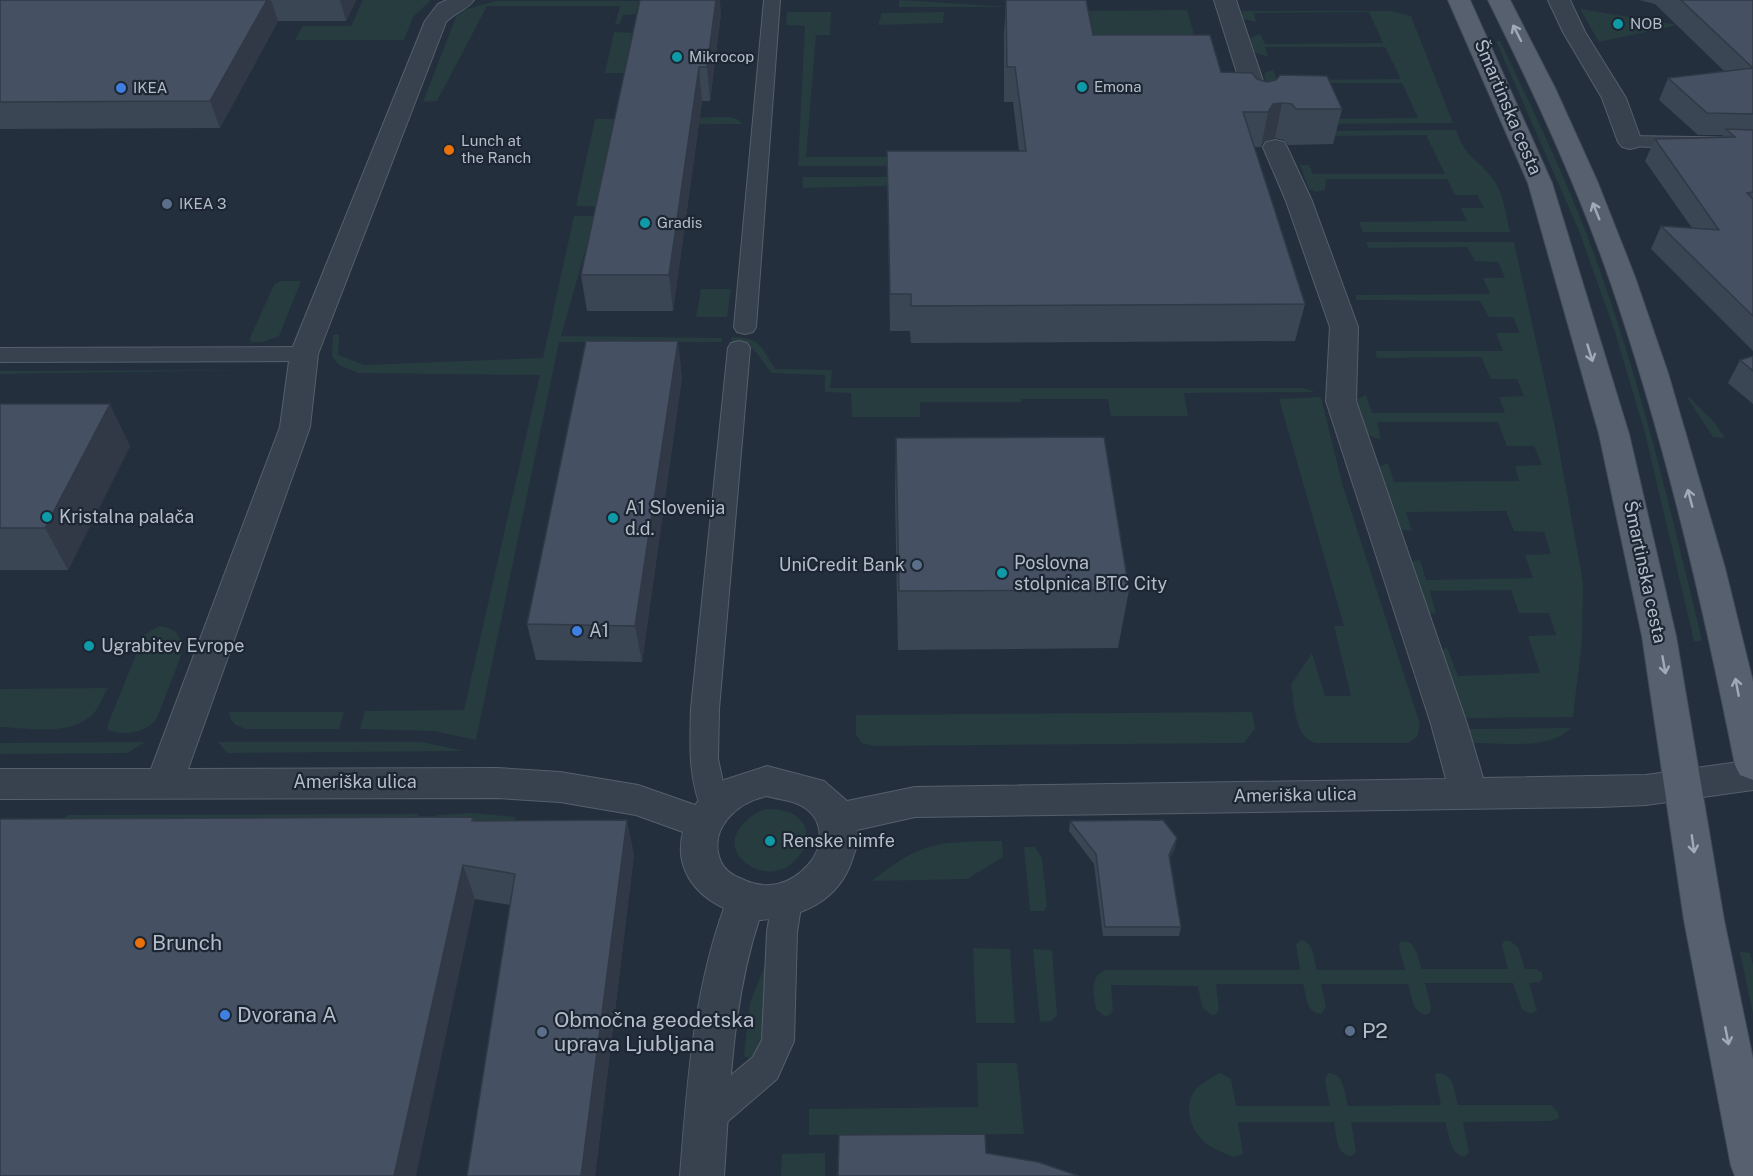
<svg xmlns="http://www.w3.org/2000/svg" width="1753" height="1176" viewBox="0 0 1753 1176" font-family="'Public Sans',sans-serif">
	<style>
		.green { fill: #263c3f }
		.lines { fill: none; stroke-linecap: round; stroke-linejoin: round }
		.service-casing { stroke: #565f6c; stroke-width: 2 }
		.minor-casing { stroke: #565f6c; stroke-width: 2 }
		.primary-casing { stroke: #414a57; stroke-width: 2 }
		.service { fill: #38414e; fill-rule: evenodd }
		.minor { fill: #38414e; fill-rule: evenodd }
		.primary { fill: #56606e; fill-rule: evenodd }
		.wall { fill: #3b4654 }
		.shaded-wall { fill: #303945 }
		.building { fill: #455162; stroke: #303945; stroke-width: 1.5 }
		.oneway { stroke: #a1aab7 }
		.culture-dot { fill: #0f9aa8; stroke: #1d2633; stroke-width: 2 }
		.shop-dot { fill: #3f7fe0; stroke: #1d2633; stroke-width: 2 }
		.food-dot { fill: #e8710a; stroke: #1d2633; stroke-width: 2 }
		.service-dot { fill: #5c6f8a; stroke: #1d2633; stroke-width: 2 }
		.labels { text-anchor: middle; stroke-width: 4.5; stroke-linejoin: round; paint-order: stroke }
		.far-poi-label { font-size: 15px; fill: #b4bcc9; stroke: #1d2633; text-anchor: start }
		.street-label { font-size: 18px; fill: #b4bcc9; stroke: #1d2633 }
		.poi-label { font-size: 18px; fill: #b4bcc9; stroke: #1d2633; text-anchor: start }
		.near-poi-label { font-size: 21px; fill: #b4bcc9; stroke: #1d2633; text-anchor: start }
	</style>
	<rect width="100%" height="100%" fill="#242f3e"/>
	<path class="green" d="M363,0H431L413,17L404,40H295L303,26H351Z
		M899,0L1009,7H899Z
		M496,1H639L636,14L623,15L620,24H615L620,6H487L437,101L423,102L456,17L467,9Z
		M1580,9L1678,25L1599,42Z
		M1187,10L1204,69L1089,72L1078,11Z
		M1242,11H1391L1411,16L1453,123L1325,124L1323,119L1418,118L1402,83H1278L1267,88L1264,73L1273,70L1277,80L1401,79L1385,47H1265L1268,57L1254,52L1250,38L1260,34L1265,44L1383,43L1369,12L1254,13L1256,22L1243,19Z
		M787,12H831L830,35H816L806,157H926L922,166H798L805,26L786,25Z
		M944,12L943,23L878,25L882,13Z
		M614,32L632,33L624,73H605Z
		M1496,41H1500L1510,62C1537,118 1564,175 1586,233C1637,365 1669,503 1702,641H1694L1645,433L1614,329L1579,231Z
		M731,117L739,120L742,124L624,125L608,207L576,206L595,119Z
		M1456,130C1465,159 1480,159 1495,182C1504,196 1506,216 1510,232H1363L1359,222L1467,221L1461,208H1484L1477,195H1455L1447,179H1326L1325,190L1316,192L1309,189L1300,165H1309L1313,174H1445L1426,135L1329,136L1328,131Z
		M802,177H1242L803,188Z
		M574,216H595L561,336L722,338V342H559L476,740L434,731L360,729L365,711L464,710L540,375L359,373L339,365L332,356L333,335L339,334L338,355L364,365L543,358Z
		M1366,242H1514L1555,427L1583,582L1582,640L1573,717L1461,718L1437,651L1447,648L1458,676L1540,673L1528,636L1556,635L1549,613H1519L1511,590L1430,591L1436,614L1426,613L1411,565L1413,561L1420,560L1426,580L1533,578L1525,555L1551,554L1544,532L1514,531L1506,511L1406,512L1412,531L1398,529L1378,467L1388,463L1394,482L1519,481L1515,466L1542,465L1534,446H1507L1498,422H1377L1381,439C1359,437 1359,417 1357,399L1366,395L1372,413H1505L1499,397L1524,396L1517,379H1491L1481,357L1377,358L1375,351H1503L1496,333H1520L1513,317H1489L1480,301L1357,300L1355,295L1490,294L1483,278H1505L1498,262L1475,261L1467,247L1369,248Z
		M280,281H301L279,336L263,342H252L249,340L274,285Z
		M701,289H731L727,317H696Z
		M732,337C762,338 760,346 775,369L832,370L830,388H1303L1315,392L1184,393L1188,416H1111L1108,399H1021V402H920V417H852L851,393L825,392V375L771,373C759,357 754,342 732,342Z
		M251,370L0,374V371Z
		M1321,397L1342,483L1420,724L1417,737L1408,743H1315C1294,737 1295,704 1291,685L1312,653L1325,696H1351L1334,626H1344L1279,399Z
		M1687,397H1689L1715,423L1725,438L1713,437Z
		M159,626C178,628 183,638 181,656L157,718C147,733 124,736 108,730V724L144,635Z
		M108,688C104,694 101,703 97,709C76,738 31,728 0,727V689Z
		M229,712H344L339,729H247C237,726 230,724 229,712Z
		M1252,712L1255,729L1244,743L875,746L862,743L856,735V715Z
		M1571,728C1550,750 1504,743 1475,743L1464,729Z
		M145,742L128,753L0,754V743Z
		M218,742H422L464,751L227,753Z
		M766,809C843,808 795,898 747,864C720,845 742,816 766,809Z
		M471,813L516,817L514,822L434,826L437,815Z
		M419,814L415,826H53L69,815Z
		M1002,841L1003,857L967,879L872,881C923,840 939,842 1002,841Z
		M1024,847H1035L1042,858L1047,906L1044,911H1030Z
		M1301,940C1315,943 1313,959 1317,970H1405L1399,947L1400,942C1416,937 1417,957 1422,969H1508L1502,945L1504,941H1510L1518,947L1525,969H1536L1542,973L1543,978L1540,982L1529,983L1537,1011L1531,1014L1522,1009L1513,983H1425L1431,1007L1430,1013L1425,1015C1411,1010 1412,996 1408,984H1321L1326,1007L1321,1014C1305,1012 1307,997 1303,984H1216L1219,1009L1216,1014L1211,1015L1202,1007L1198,986L1111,985L1113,1010L1110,1015L1104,1016L1096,1009C1094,994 1088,977 1106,970H1300L1296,944Z
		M973,948L1010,949L1015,1023H976Z
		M1033,949L1052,950L1057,1015L1051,1021L1040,1022Z
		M1740,952L1750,953L1753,965V1014Z
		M767,960C765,983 768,1044 751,1059L744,1056L750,1003Z
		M977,1063H1017L1024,1134L809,1135V1109L978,1107Z
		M1220,1073L1231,1079L1236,1106H1330L1325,1080L1328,1073C1345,1073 1344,1093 1348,1106L1441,1105L1435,1075L1438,1073C1455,1075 1454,1092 1458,1105H1551L1558,1112L1559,1118L1550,1121L1463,1122L1469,1152L1464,1157C1449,1153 1450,1135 1445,1122H1351L1356,1152L1351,1156C1335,1154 1337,1135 1334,1122H1238L1243,1154L1234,1157C1226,1154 1216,1150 1208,1145C1191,1133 1182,1106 1196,1089C1203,1082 1211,1078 1220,1073Z
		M825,1153V1176H781L782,1154Z"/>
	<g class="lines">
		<defs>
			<path id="service" d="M764,0H780L756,327L753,332L745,334L737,332L734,327Z
				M1630,136L1753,138V150L1623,146L1621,142L1623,138Z
				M739,341L747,343L750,348L719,709L718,759L728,806L724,814L714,818L704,814C688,782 690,744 691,709L728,348L731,343Z
				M304,347L312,349L315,354L312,359L304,361L0,362V348Z
				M787,888L798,892L802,901L797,932L794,1041L777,1079L719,1129L707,1133L695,1129L690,1117L695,1105L753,1057L762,1040L767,932L772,901L776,892Z"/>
			<path id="minor" d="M447,0H474C467,10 454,13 446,22L318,354L310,427L188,769L497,768L560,772L638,785L695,805L706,791L718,782L767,766L824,781L847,801L915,787L1446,779L1431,724L1326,401L1330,327L1286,201L1263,147L1266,142L1275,140L1284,142L1287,147L1312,201L1358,327L1356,401L1467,724L1483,778L1646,775L1753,760V790L1646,805L1601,807L915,817L857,830C860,840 856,848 853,857C840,901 801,918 759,920C732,1002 730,1090 724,1176H680C687,1085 693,994 724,908C694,894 674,867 683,832L636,815L560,802L497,798L0,799V769H151L280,427L290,354L425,21L438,4ZM767,796C777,799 789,800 798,804C825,816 825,846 808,865C790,885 767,891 742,879C734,876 725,871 721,862C707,829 737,802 767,796Z
				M1214,0H1236L1272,108L1268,113L1260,115L1252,113L1248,108Z
				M1548,0H1570L1585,32L1626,98L1642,142L1638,147L1630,149L1622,147L1618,142L1602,98L1563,32Z"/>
			<path id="primary" d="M1448,0H1470L1552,183L1629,434L1676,636L1724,920L1753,1059V1176H1735L1731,1166L1684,920L1642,636L1599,434L1528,183Z
				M1488,0H1510L1556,90L1598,183L1635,277L1668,373L1725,568L1753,682V780L1740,775L1735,765C1702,600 1664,437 1609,278C1576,183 1533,91 1488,0Z"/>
		</defs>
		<use href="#service" class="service-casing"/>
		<use href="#minor" class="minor-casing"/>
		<use href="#primary" class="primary-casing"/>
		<use href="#service" class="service"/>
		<use href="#minor" class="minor"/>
		<use href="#primary" class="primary"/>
	</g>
	<path class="wall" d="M0,0H356L346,21H278L220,128L0,129Z
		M1006,0L1093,35L1221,72L1257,79L1342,109L1333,144L1288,145L1284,140L1275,138L1266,140L1261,147H1254L1305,304L1295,341L911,343L910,331H890L887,151H1019L1013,102H1004V33Z
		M1639,0H1753V351L1651,249L1661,226L1692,228L1645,161L1655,139L1722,137L1723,135H1698L1659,100L1668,78L1724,71L1655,4Z
		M721,13L710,101H702L673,311H587L581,275Z
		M1753,356V404L1728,383L1740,360Z
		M682,377L642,662L536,660L527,624Z
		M0,404L130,446L68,570H0Z
		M896,438L1129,590L1118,648L898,650L895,497Z
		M473,817L475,821L634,854L595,1176H467L510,905L475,899L0,1176Z
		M1070,821L1175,848L1170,858L1181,927L1179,936H1103L1094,864L1069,831Z"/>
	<path class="shaded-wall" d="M267,0H271L278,21L220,128L210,101Z
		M340,0H356L346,21Z
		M716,0H720L721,13L710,101L707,67Z
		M699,67L702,101L673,311L669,275Z
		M1282,103L1275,138L1266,140L1261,147L1268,112L1273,104Z
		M678,341L682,377L642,662L635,626Z
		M110,404L130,446L68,570L45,528Z
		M627,820L634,854L595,1176H581Z
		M1177,838L1175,848L1167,864L1169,855Z
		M463,865L475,899L416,1176H394Z"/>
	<path class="building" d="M0,0H267L210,101L0,102Z
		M640,0H716L707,67H699L669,275H581Z
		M1006,0H1086L1093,35H1210L1221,72L1252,73L1257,79L1267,82L1276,80L1280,75L1327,76L1342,109H1296L1292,104L1282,103L1273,104L1268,112H1243L1305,304L911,306V294H890L887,151H1026L1015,67H1007Z
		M1681,0H1753V68Z
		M1753,68V114L1707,113L1668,78Z
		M1726,129L1753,130V192L1747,193L1753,199V316L1661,226L1719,230L1655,139L1735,137Z
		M586,341H678L635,626L527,624Z
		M1753,356V371L1740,360Z
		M0,404H110L45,528H0Z
		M1104,437L1129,590L899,591L896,438Z
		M473,817L472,821L627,820L581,1176H467L515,874L463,865L394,1176H0V819Z
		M1163,820L1177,838L1169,855L1181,927H1105L1096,854L1070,821Z
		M985,1134L986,1153L1038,1162L1079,1176H838L839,1135Z"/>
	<defs><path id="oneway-shaft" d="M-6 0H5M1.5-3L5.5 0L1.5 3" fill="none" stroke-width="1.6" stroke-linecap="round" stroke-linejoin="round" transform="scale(1.5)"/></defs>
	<g class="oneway">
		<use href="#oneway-shaft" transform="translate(1517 33) rotate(-117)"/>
		<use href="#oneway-shaft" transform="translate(1596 211) rotate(-112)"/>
		<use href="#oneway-shaft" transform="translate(1590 353) rotate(73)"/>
		<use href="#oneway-shaft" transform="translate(1690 498) rotate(-105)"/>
		<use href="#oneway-shaft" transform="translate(1664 665) rotate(80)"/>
		<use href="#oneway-shaft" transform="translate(1737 687) rotate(-101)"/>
		<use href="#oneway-shaft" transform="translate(1693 844) rotate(82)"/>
		<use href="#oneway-shaft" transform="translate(1727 1036) rotate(79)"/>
	</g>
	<g class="culture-dot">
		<circle cx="1618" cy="24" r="6"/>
		<circle cx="677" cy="57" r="6"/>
		<circle cx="1082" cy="87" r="6"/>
		<circle cx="645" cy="223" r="6"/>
		<circle cx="47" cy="517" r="6"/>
		<circle cx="613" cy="518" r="6"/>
		<circle cx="1002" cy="573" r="6"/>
		<circle cx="89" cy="646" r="6"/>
		<circle cx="770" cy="841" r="6"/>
	</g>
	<g class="shop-dot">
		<circle cx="121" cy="88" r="6"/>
		<circle cx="577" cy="631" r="6"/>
		<circle cx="225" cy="1015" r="6"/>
	</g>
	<g class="food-dot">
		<circle cx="449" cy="150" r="6"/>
		<circle cx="140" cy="943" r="6"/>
	</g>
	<g class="service-dot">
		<circle cx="167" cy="204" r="6"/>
		<circle cx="917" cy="565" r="6"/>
		<circle cx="1350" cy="1031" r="6"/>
		<circle cx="542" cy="1032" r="6"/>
	</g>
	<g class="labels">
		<g class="far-poi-label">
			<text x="1630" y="29">NOB</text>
			<text x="689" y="62">Mikrocop</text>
			<text x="1094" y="92">Emona</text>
			<text x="133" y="93">IKEA</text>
			<text x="461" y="146">Lunch at<tspan x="461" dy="17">the Ranch</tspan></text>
			<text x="179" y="209">IKEA 3</text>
			<text x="657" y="228">Gradis</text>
		</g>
		<g class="street-label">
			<text transform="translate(1508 107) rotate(67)" y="6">Šmartinska cesta</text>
			<text transform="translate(1645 572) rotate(78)" y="6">Šmartinska cesta</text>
			<text x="355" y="788">Ameriška ulica</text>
			<text transform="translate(1295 795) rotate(-1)" y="6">Ameriška ulica</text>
		</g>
		<g class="poi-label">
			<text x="625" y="514">A1 Slovenija<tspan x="625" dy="21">d.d.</tspan></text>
			<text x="59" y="523">Kristalna palača</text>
			<text x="1014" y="569">Poslovna<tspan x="1014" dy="21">stolpnica BTC City</tspan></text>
			<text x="905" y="571" text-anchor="end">UniCredit Bank</text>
			<text x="589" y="637">A1</text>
			<text x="101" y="652">Ugrabitev Evrope</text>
			<text x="782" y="847">Renske nimfe</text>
		</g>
		<g class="near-poi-label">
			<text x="152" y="950">Brunch</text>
			<text x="237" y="1022">Dvorana A</text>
			<text x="554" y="1027">Območna geodetska<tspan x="554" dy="24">uprava Ljubljana</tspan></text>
			<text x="1362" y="1038">P2</text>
		</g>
	</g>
</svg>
